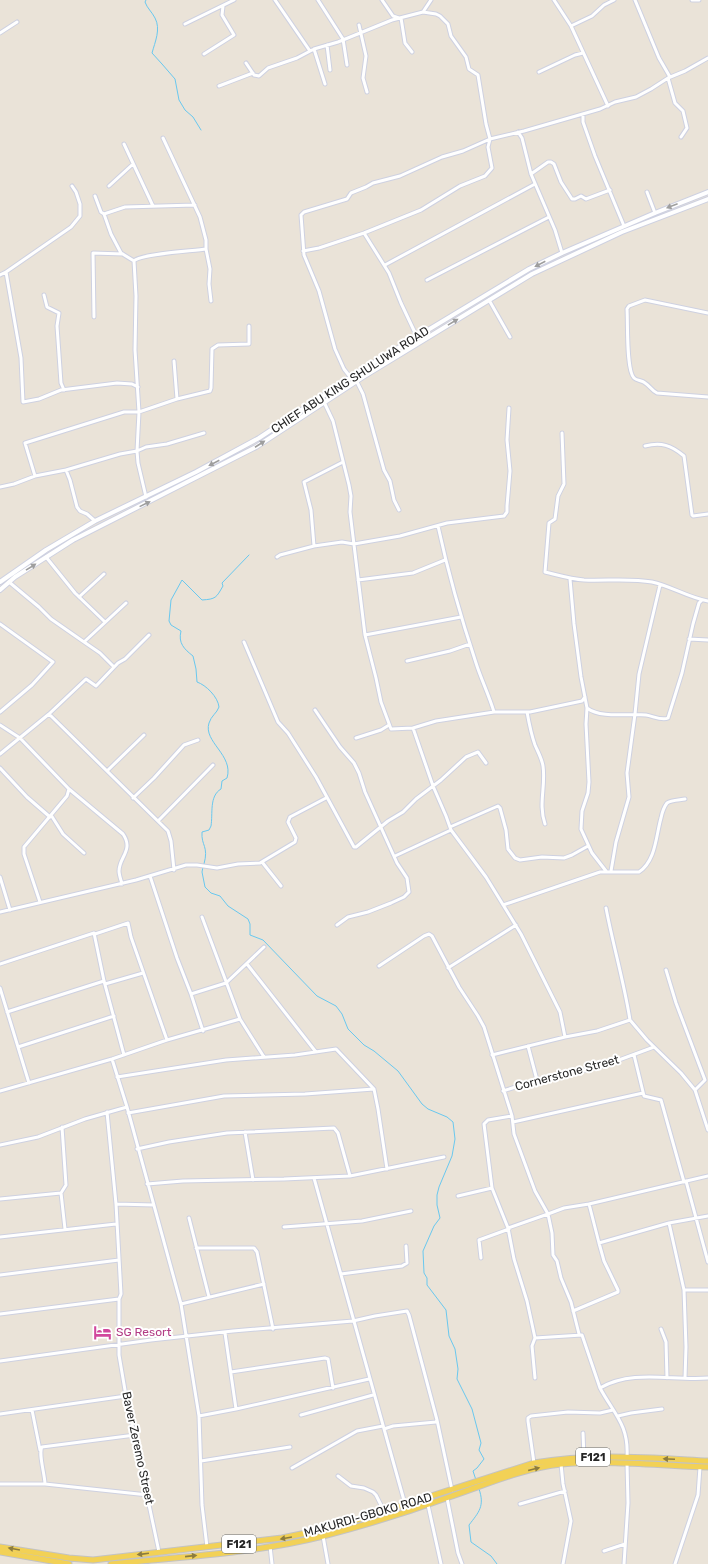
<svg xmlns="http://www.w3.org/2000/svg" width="708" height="1564" viewBox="0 0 708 1564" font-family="Rubik,sans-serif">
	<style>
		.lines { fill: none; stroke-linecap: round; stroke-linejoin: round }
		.stream { stroke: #69c8ef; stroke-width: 1 }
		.minor-casing { stroke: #ced1e1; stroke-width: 5 }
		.tertiary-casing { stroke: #ced1e1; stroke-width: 6 }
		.primary-casing { stroke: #c3c3c3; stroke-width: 7 }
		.minor { stroke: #fff; stroke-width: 3 }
		.tertiary { stroke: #fff; stroke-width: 4 }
		.primary { stroke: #f2d156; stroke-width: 5 }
		.oneway { fill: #9e9e9e }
		.oneway2 { fill: #8c7c3e }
		.labels { text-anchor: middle; stroke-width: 4; stroke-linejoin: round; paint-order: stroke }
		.shield { fill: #fff; stroke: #686868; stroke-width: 1 }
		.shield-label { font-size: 11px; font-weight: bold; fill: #272727 }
		.street-label { font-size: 12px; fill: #272727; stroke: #fff }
		.hotel-label { font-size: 12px; fill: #b23c85; stroke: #fff; text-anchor: start }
	</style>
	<rect width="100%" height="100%" fill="#eae3d8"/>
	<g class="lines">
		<path class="stream" d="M146,0L145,2C147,8 152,12 155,18C161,29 155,42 152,53L162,64L175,79L179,100L185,110L193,117L201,130
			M204,864C209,846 201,846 202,832L209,830L211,826C213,814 209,796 221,789L222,781L227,778C234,755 203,742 209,723C211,716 217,713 219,707C218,697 206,685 197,682L196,669L193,656C184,649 178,643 181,631L171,625L169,621L171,600L182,580L202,600C216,599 216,598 223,586L222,583L249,555
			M203,867L202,872L205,887L211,893L220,896L228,906L248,919L250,924V935L263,940L317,996L336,1006L342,1014L348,1029L364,1045L374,1051L398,1071L422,1104L428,1109L447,1117L453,1122L455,1139L452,1156L439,1187L437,1195V1205L440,1218L434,1226L423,1251L424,1273L427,1278V1285L446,1310L449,1336L455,1349L458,1369L457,1379L472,1409L481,1443L479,1450L484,1459L477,1468L473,1471L476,1480
			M479,1489C485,1506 479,1512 469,1525L471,1542L491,1556L497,1564"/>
		<defs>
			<path id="minor" d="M275,0L310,51
				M318,0L343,39L347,65
				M382,0L393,16L399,18
				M554,0L571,26L608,106
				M635,0L659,58L670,77
				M692,0H699
				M423,12L431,0
				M401,18L405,43L412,52
				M185,24L234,0
				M359,25L366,56L363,78L367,92
				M571,26L592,16L604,5L614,0
				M0,33L17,22
				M327,45L330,70
				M314,49L325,84
				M204,54L234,35L222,15L223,6
				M246,63L254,75L259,76L268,68L297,58L314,49L338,42L392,20L423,12L436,14L440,16L448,24L451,36L466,57L469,69L478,75L486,124L490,139L488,147L492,168L485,176L460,186L421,210L364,233L319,248L303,251
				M539,72L575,55L583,53
				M668,78L675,103L683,111L687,128L681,137
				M219,86L253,73
				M583,114V122L595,156L624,226
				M518,132L522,138L531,174L555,230L562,253
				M163,138L200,217L206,240V249L210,269L209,284L211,301
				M124,144L153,206
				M531,174L548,162H551L554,164L561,182L572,199H575L581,196L586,199L610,190
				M109,186L133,164
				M647,192L655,213
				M95,196L101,212L104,214
				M364,233L389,273L401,303L417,337
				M134,261L121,253L111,234L104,214L125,207L195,205
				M385,265L535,184
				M6,272L71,227L80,216V204L76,192L72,186
				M0,275L6,272L21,358L23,402L39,399L61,390L117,383L132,384L138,387
				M427,280L549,217
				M44,295L47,307L59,313L57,326L61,383L64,390
				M489,300L510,337
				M708,313L645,300L629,306L627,309C628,323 626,370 634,378C637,381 642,380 645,383C650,386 651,390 657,393L708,397
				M94,317L93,253L123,254
				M354,376L363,394L384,470L390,481L394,500L399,510
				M351,378L344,369L335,349L319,291L304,255L301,215L304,212L347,199L351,193L366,187L373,183L400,176L442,157L463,151L490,139L524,131L600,109L615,102L636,97L651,89L668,78L685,71L708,58
				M177,399L210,391L211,388L212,349L218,345L249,344V326
				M324,402L333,421L349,485L351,496L350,512L365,635L376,678L381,702L391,729L413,728L436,721L494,712H530L582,701L585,697
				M562,433L564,484L558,496L555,519L549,523L545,572C558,575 570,579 584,580C606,581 630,578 652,582C671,586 689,598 708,601
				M645,446C661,442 671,445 684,456L692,515L693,516L708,514
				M66,470L70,480L77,507L80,511L87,514L95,521
				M35,476L25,443L124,412H139L177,399L174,361
				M0,487L14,484L35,476L66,470L120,454L137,451L146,447L167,444L204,433
				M146,497L138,463L137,451L139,412L135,350L136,296L134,261C139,254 194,251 206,249
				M438,526C448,572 461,618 476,663C481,679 489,695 494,712
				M314,546L311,510L304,482L343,462
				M46,557L75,593L105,622
				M277,557L280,555L314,546L342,542L354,544L400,536L447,523L504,516L507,512V506L510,471L507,440L509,408
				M570,579L574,624L581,677L587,708L586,724L589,782L588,793L582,811L581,829L592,853L606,871
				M358,580L413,573L445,560
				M9,582L39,607L51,619L84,642
				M79,597L104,574
				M0,624L53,662L32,685L0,712
				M365,635L461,617
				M689,639L708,640
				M244,642L278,722L288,733L316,777L354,847H356L388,821L403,812L416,799L441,780L466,757L478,752L486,763
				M407,661L450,651L470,644
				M114,667L100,653L84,642L126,603
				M587,708C601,719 630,713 646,715C653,716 662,721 668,718L682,673L693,624L699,603L702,600
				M315,710L340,747L354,763L359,773L365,792L397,863L407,878L409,892L404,897L391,903L368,912L348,917L337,925
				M527,712C529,723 531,734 535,745C538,752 542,759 543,766C546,786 538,804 545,824
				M49,714L168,831L171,841L174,870
				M0,725L20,738L69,789L123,834C134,850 119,857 119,871C119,875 121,880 122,884
				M413,728L433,786L446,816L451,830L486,877L521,934L560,1012L565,1037
				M356,738L381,730L389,725
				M0,754L49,714L86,679L96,686L118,663L125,659L149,635
				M0,768L27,797L50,817
				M107,771L144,735
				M133,798L154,778L184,745L198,740
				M51,815L63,834L84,853
				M158,821L213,765
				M450,827L498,806L500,808L506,830L508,849L515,858L520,860L542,857L564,858L572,855L588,846
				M395,856L451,830
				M262,862L281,886
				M611,871L616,842L629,797L627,773L635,714L639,674L660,585
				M150,876L177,958L191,994L203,1031
				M0,877L10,910
				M40,902L24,854V847L67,796L69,789
				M503,905L600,872H639C656,861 656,835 661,818C662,813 664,807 667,803C671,800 680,800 685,799
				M606,908C613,945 624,982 630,1020
				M0,912L136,880L186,865H197L217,868L238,864L260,863L295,842L296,838L288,822L290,817L326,798
				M202,917L240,1019L264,1057
				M95,934L128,923L131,937L167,1040
				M0,964L94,933L104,981L124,1055
				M247,964L316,1052
				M379,966L424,936L429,934L432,936L459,987L478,1016L484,1027L512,1116L514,1134L535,1191L548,1214L564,1208L589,1204L708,1176
				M448,968L516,925
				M666,970L676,1003L705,1080L695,1090
				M105,984L143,973
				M0,988L29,1083
				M191,994L226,983L264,947
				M7,1012L104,981
				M528,1046L537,1080
				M18,1047L114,1016
				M492,1055L565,1037L597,1031L630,1020L647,1040L681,1073L695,1090L708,1130
				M634,1055L644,1096L661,1100L684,1182
				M112,1059L127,1107L181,1304L199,1416L202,1505L207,1547
				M117,1077L226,1060L295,1055L336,1049L374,1089L378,1109L387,1169
				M0,1091L112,1059L167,1040L240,1019
				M503,1091L537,1080L600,1067L654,1047
				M107,1112L116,1204L121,1294L119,1299V1355L126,1396L159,1552
				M128,1113L224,1096L305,1094L374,1089
				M512,1116L488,1120L484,1124L492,1188L508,1228L548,1214L552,1233L553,1255L557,1261L561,1278L571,1302L579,1334
				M513,1122L643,1093
				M62,1127L66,1185L61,1193L65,1229
				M245,1132L253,1180
				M0,1145L38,1137L85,1119L127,1107
				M137,1149L169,1142L227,1133L334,1128L338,1133L350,1176
				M314,1178L405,1504
				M686,1181L708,1262
				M147,1184L183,1181L284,1179L350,1176L444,1157
				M458,1196L492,1188
				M0,1199L61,1193
				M116,1204L154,1205
				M589,1204L599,1243L669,1223
				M189,1218L209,1297
				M284,1227L362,1221L411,1211
				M508,1228L514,1259L527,1301L535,1338L582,1335L600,1388
				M0,1237L116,1224
				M196,1248H254L257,1252L273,1329
				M481,1258L479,1240L509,1229
				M341,1274L402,1266L407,1263L406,1246
				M0,1275L119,1260
				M684,1290H708
				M181,1304L264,1284
				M573,1311L618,1292V1290L604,1261L599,1243
				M0,1314L119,1299
				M661,1329L666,1342L667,1378
				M225,1333L236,1409
				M535,1338L532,1346L535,1378
				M0,1361L151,1340L233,1331L353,1321L375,1316L407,1311L409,1315L437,1420L436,1422L393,1426L384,1429
				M231,1372L325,1358L328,1359L333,1388
				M685,1378L686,1347L684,1290L669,1223L708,1216
				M32,1410L40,1450
				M0,1414L126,1396
				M301,1415L373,1395
				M199,1416L236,1409L369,1379
				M618,1416L631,1413L662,1409
				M437,1420L452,1490
				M583,1433L584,1457
				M627,1457C629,1425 614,1414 600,1388C633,1369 672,1381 708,1378
				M201,1461L290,1447
				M534,1463L528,1421V1418L531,1416L568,1412L600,1413L613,1410
				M561,1464L563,1484L571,1521L563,1564
				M292,1468L357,1431L383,1426
				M338,1476L351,1486L364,1488L373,1492L376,1495L384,1511
				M0,1484H45L148,1495
				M45,1484C45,1475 38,1453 42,1447L135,1435
				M447,1498L458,1553L462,1564
				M520,1504L565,1491
				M428,1505L441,1564
				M323,1536L328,1564
				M270,1546L272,1564
				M604,1551L625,1544
				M624,1564L628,1503L627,1463
				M675,1564L698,1495L700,1467"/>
			<path id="tertiary" d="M0,582L46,550L95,521L196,472L259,438L365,368L529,269L562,253L655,213L708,192
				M0,590L15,577L73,540L256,447L363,377L532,274L622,232L708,199"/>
			<path id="primary" d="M0,1547L69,1558L93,1560L282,1538L335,1527L534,1463C592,1453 650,1458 708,1461
				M0,1552L69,1564
				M111,1564C180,1557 256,1553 323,1536C366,1525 408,1512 449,1497C485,1485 523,1468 561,1464C609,1460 659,1465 708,1467"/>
		</defs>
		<use href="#minor" class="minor-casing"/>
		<use href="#tertiary" class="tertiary-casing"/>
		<use href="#primary" class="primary-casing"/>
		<use href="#minor" class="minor"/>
		<use href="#tertiary" class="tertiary"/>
		<use href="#primary" class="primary"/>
	</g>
	<defs><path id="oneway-solid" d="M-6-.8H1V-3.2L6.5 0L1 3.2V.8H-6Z"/></defs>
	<g class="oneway">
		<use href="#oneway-solid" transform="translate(672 206) rotate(159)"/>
		<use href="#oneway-solid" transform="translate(540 264) rotate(153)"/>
		<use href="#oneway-solid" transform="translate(453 322) rotate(-31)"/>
		<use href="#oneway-solid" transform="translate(260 444) rotate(-33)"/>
		<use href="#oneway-solid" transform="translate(214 463) rotate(153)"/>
		<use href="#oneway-solid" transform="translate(145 504) rotate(-26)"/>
		<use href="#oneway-solid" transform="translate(31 567) rotate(-32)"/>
	</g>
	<g class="oneway2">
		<use href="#oneway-solid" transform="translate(669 1459) rotate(-178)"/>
		<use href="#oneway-solid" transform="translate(534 1469) rotate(-14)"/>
		<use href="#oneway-solid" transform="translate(286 1538) rotate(170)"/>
		<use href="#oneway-solid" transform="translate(14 1549) rotate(-170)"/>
		<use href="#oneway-solid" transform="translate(143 1554) rotate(173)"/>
		<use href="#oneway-solid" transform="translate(191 1556) rotate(-6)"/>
	</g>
	<defs>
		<symbol id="hotel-bare" viewBox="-9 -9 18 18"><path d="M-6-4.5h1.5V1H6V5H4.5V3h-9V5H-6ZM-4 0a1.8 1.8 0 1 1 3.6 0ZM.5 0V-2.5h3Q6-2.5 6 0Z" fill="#d1479c" stroke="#fff" stroke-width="2.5" paint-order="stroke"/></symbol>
	</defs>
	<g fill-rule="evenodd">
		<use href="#hotel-bare" x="90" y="1320" width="25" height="25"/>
	</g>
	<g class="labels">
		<g class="shield">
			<rect x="576" y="1448" width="34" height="18" rx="3"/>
			<rect x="222" y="1535" width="34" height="18" rx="3"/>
		</g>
		<g class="shield-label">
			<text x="593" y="1461">F121</text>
			<text x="239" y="1548">F121</text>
		</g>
		<g class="street-label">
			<text transform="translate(350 380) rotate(-33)" y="4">CHIEF ABU KING SHULUWA ROAD</text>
			<text transform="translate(567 1073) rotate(-15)" y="4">Cornerstone Street</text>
			<text transform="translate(138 1448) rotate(78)" y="4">Baver Zeremo Street</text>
			<text transform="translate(368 1515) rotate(-16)" y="4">MAKURDI-GBOKO ROAD</text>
		</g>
		<g class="hotel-label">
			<text x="116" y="1336">SG Resort</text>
		</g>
	</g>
</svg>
